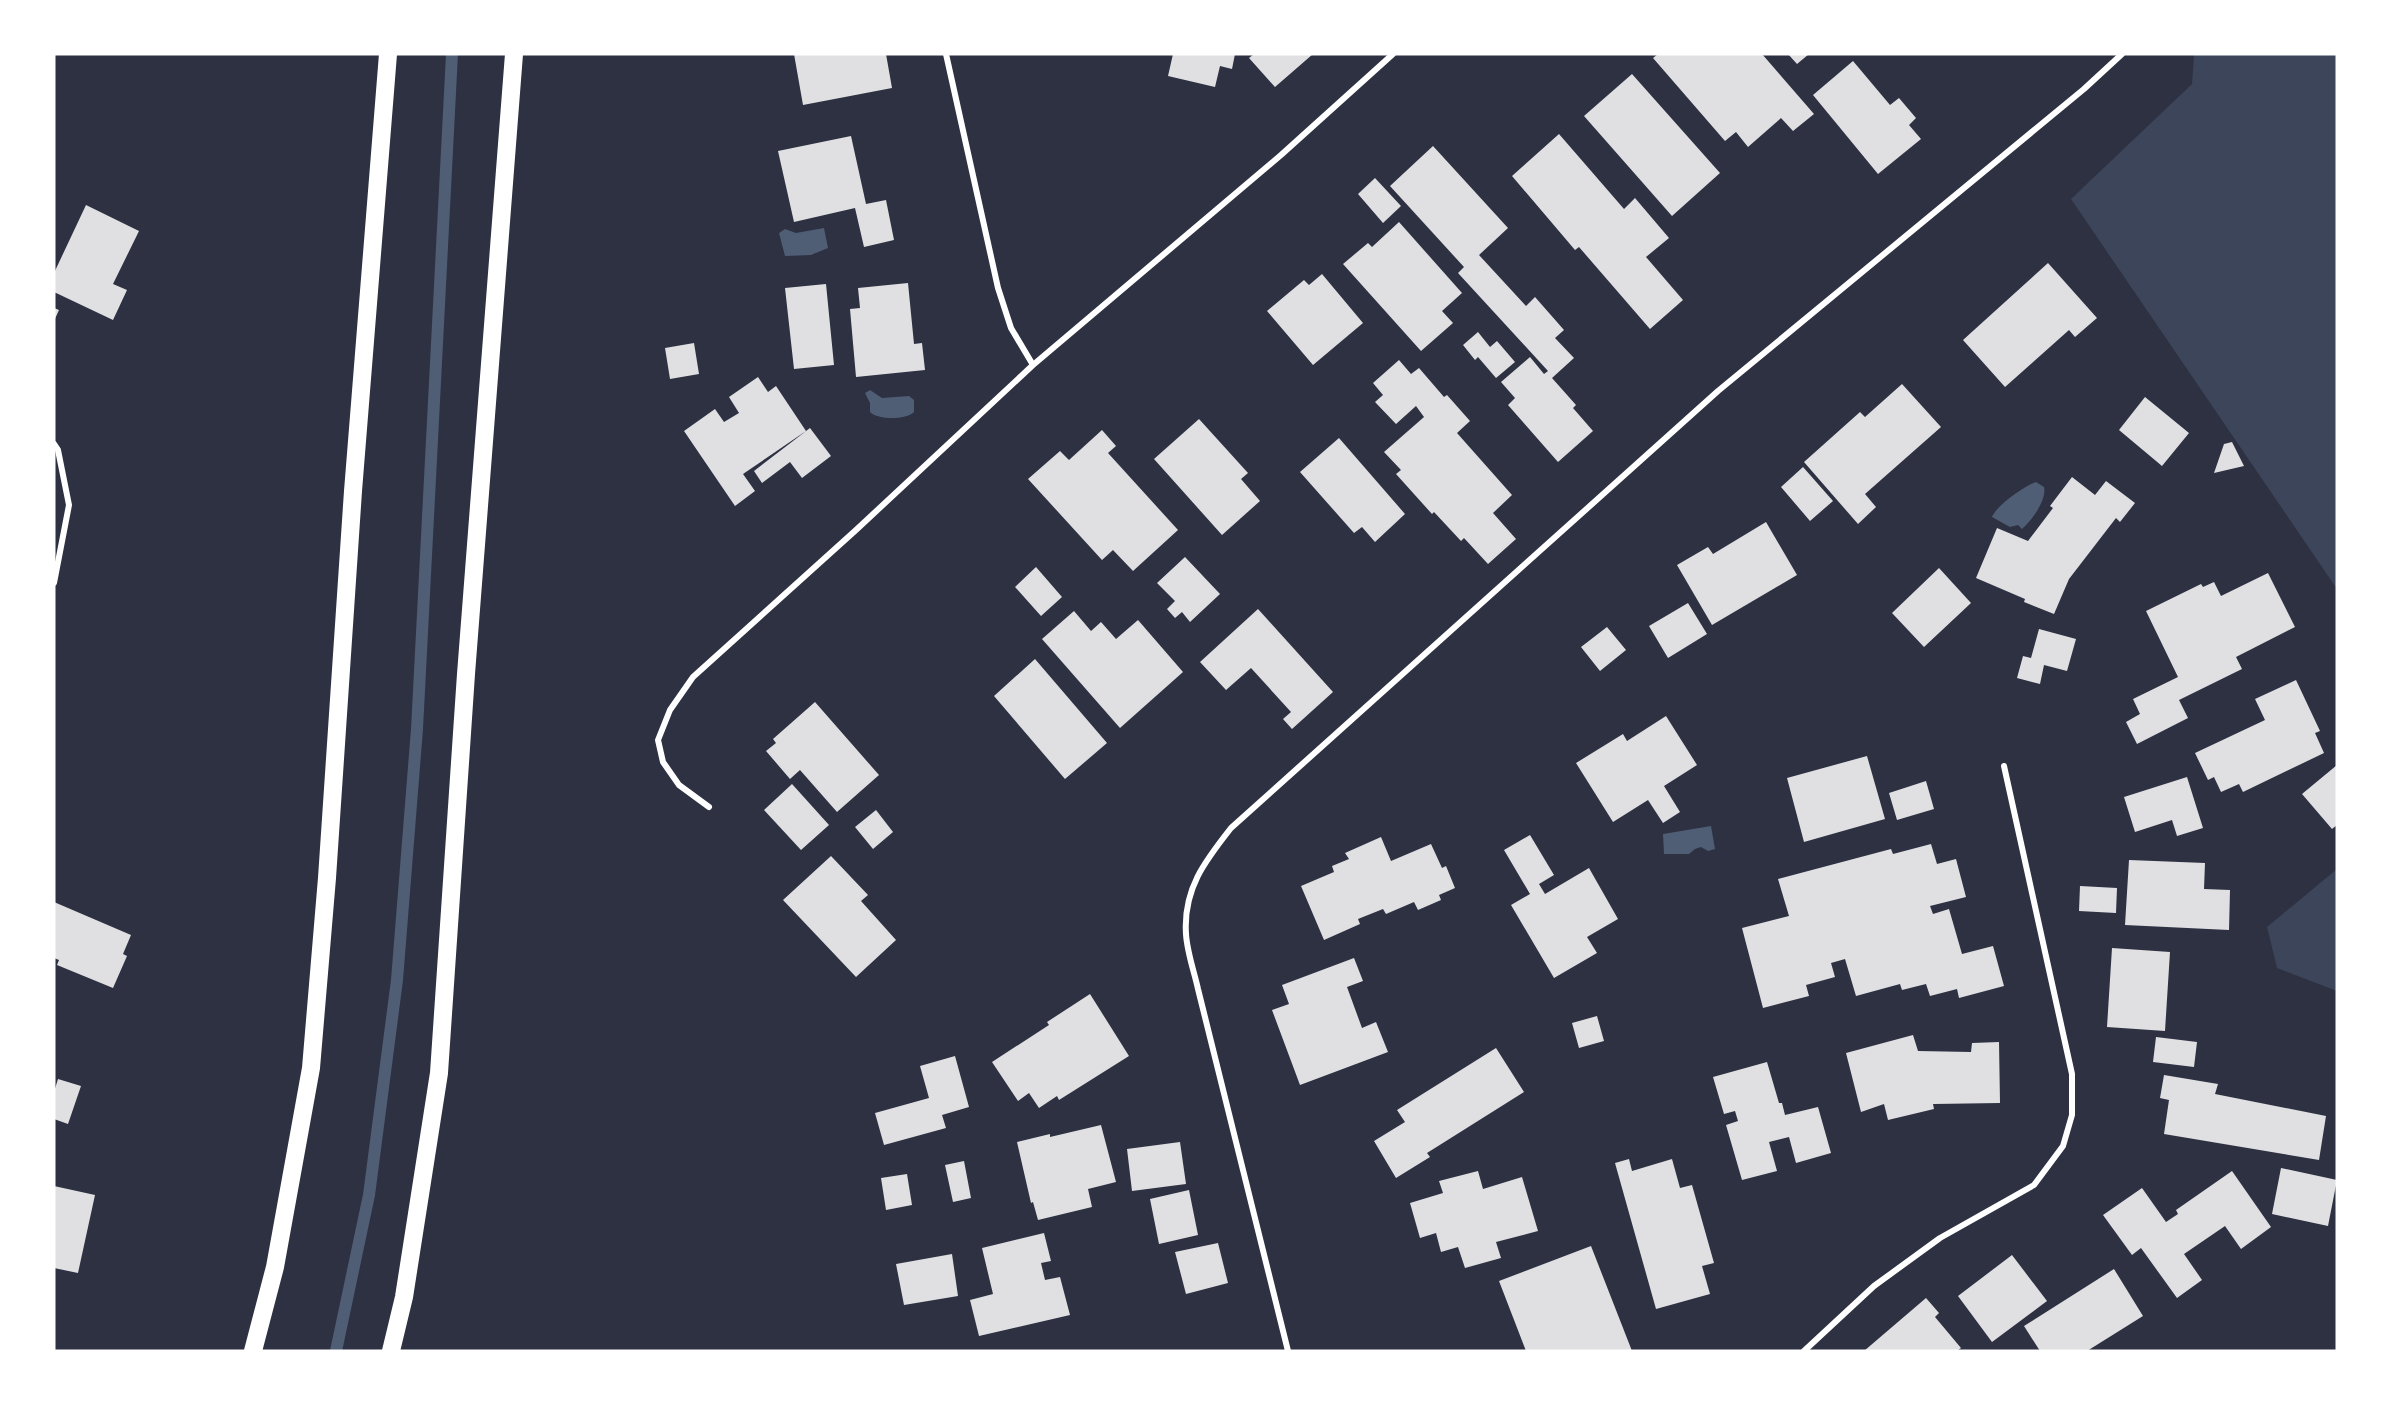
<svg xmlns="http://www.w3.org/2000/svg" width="2391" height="1405" viewBox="0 0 2391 1405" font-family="Mulish,sans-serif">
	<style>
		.green { fill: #3c4559 }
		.water { fill: #4f5d75 }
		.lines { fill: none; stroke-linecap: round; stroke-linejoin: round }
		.stream { stroke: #4f5d75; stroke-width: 12 }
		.building { fill: #e0e0e3 }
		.minor { stroke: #fff; stroke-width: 6 }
		.motorway { stroke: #fff; stroke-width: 18 }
	</style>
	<rect width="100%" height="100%" fill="#2d3142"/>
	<path class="green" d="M2194,54H2337V589L2071,199L2192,84Z
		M2337,869V991L2277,968L2267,927Z"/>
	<path class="water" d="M824,228L828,248L811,255L785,256L779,233L785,229L796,233Z
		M870,390L882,398L909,396L914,400V412C906,420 878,420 870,412V403L865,393Z
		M2036,482L2044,487C2047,500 2032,520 2022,529L2018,525L2010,527L1992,517C1997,505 2023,487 2036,482Z
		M1711,826L1715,849L1708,851L1701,847L1695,849L1689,854H1664L1663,834Z"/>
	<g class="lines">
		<path class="stream" d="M336,1351L369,1195L397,980L417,729L452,54"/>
	</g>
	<path class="building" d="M794,54H886L892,88L803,105Z
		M1173,54H1235L1232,69L1220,66L1215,87L1168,76Z
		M1254,54H1313L1275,87L1249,58Z
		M1658,54H1762L1814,114L1793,131L1781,118L1748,147L1736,132L1725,141L1653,58Z
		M1788,54H1809L1797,64Z
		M1853,61L1890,105L1899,98L1916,118L1909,125L1921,139L1878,174L1813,95Z
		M1632,74L1720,173L1672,216L1584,116Z
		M1559,134L1624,209L1635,198L1669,238L1646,257L1683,300L1650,329L1579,247L1575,250L1512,176Z
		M851,136L866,204L886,200L894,240L864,247L855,208L794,222L778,151Z
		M1433,146L1508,228L1479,255L1526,306L1535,297L1564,330L1555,338L1574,358L1552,378L1576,405L1573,408L1593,431L1558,462L1508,405L1515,398L1501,382L1530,357L1544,374L1548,371L1458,273L1464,267L1390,186Z
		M1375,178L1401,206L1383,223L1358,194Z
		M86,205L139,231L113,284L127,290L113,320L54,292V273Z
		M1399,222L1462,293L1442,311L1453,323L1421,351L1343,264L1368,243L1372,247Z
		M2048,263L2097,318L2075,337L2069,330L2005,387L1963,340Z
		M1322,274L1363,323L1313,365L1267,311L1304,280L1309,285Z
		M908,283L914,344L922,343L925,370L856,377L850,309L860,308L858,288Z
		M826,284L834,365L794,369L785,288Z
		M54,308L59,310L54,321Z
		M1478,332L1490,347L1497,341L1515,362L1496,378L1478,357L1475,360L1463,345Z
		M694,343L699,374L670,379L665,348Z
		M1399,360L1411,374L1419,368L1444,397L1447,395L1470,421L1457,433L1512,495L1493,513L1516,539L1488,564L1464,538L1461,541L1434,512L1432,514L1396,474L1401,470L1384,452L1424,417L1416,406L1396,424L1375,402L1383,395L1373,383Z
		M758,377L768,392L776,386L806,431L743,474L755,491L735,506L684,431L715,409L724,422L739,413L729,397Z
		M1902,384L1941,427L1865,494L1876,507L1858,524L1804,462L1860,412L1865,417Z
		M2145,397L2189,433L2162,466L2119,430Z
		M1199,419L1248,473L1241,479L1260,501L1222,535L1154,459Z
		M810,428L831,456L802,478L790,462L762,483L754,471Z
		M1102,430L1116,446L1108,453L1178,530L1133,571L1113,550L1102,560L1028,479L1060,451L1069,460Z
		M1339,438L1405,514L1375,542L1362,527L1354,533L1300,472Z
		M2232,442L2244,466L2214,473L2224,444Z
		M1803,467L1833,501L1810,521L1781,487Z
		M2072,477L2095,495L2106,481L2135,503L2120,522L2116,518L2069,579L2054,614L2024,602L2025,599L1976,578L1997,528L2028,541L2053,508L2050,506Z
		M1766,522L1797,575L1712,625L1677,565L1708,547L1713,554Z
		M1185,557L1220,594L1190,622L1182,612L1175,618L1167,609L1175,601L1157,583Z
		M1036,567L1062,597L1041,616L1015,587Z
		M1939,568L1971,603L1924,647L1892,613Z
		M2268,573L2295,627L2236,657L2242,669L2179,700L2188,718L2137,744L2126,722L2140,714L2133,699L2178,677L2146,611L2201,584L2203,587L2214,582L2221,596Z
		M1688,603L1707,634L1668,658L1649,626Z
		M1258,609L1333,692L1292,729L1283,719L1291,712L1251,668L1226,690L1200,662Z
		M1074,611L1091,631L1101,622L1116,639L1138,620L1183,672L1120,728L1042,639Z
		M1607,627L1626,650L1600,671L1581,647Z
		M2039,629L2076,639L2067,671L2044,665L2040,684L2017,678L2023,656L2031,658Z
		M1035,659L1107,743L1065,779L994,696Z
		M2296,680L2320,731L2315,733L2324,753L2243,792L2239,784L2221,792L2214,777L2208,780L2195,753L2265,720L2255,699Z
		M815,702L879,775L837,812L800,770L790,779L766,751L776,743L773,739Z
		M1666,716L1697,765L1664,786L1680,812L1663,823L1648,800L1613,822L1576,763L1623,734L1627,741Z
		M1867,756L1885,819L1804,842L1787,778Z
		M2337,765V825L2332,829L2302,794Z
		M2187,777L2203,828L2177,836L2172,820L2135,832L2124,797Z
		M1926,781L1934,809L1897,820L1889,793Z
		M792,784L829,825L801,850L764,810Z
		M876,810L893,832L873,849L855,827Z
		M1530,835L1554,875L1539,884L1545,894L1589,868L1618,919L1587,937L1597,953L1554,978L1511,905L1530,894L1504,850Z
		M1381,837L1391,861L1431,844L1442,868L1446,866L1455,888L1439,895L1441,900L1418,910L1414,902L1386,914L1383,909L1358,919L1360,924L1324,940L1301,886L1334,872L1332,866L1349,859L1345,853Z
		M1931,844L1937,864L1956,859L1966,897L1930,906L1933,914L1949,909L1962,954L1993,946L2004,986L1959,998L1957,989L1930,996L1926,984L1902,990L1900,984L1856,996L1845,959L1831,963L1835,977L1806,985L1809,996L1763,1008L1742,928L1789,916L1778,879L1891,849L1893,854Z
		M831,856L868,895L861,901L896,940L856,977L783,900Z
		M2129,860L2205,863L2204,889L2230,890L2229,930L2125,925Z
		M2080,886L2117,888L2116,913L2079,911Z
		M54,902L131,935L123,954L127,956L113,988L57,965L59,960L54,958Z
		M2112,948L2170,952L2165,1031L2107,1027Z
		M1354,958L1363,981L1347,987L1362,1028L1376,1022L1388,1052L1300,1085L1272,1010L1289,1004L1282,985Z
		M1090,994L1129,1056L1059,1100L1057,1096L1039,1108L1029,1093L1018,1101L992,1062L1049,1025L1047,1022Z
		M1597,1016L1604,1041L1579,1048L1572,1023Z
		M1913,1035L1918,1051L1971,1052L1972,1043L1999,1042L2000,1103L1933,1104L1934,1109L1888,1120L1884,1104L1861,1112L1846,1053Z
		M2156,1037L2197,1042L2194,1067L2153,1062Z
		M1496,1048L1524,1092L1427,1153L1430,1157L1396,1178L1374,1141L1405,1122L1397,1110Z
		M955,1056L969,1107L942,1115L946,1128L884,1145L875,1113L929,1098L920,1066Z
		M1767,1062L1779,1103H1782L1785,1115L1818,1107L1831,1153L1796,1163L1789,1137L1769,1142L1777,1171L1742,1180L1726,1125L1738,1121L1735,1111L1724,1114L1713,1077Z
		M2164,1075L2218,1084L2215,1094L2326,1116L2319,1160L2164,1134L2169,1100L2160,1098Z
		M58,1079L81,1086L68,1124L54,1119V1092Z
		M1101,1125L1116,1182L1088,1189L1092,1207L1038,1220L1033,1202L1031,1203L1017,1142L1050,1134V1137Z
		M1180,1142L1186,1184L1132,1191L1127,1149Z
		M1629,1159L1632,1171L1672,1159L1680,1188L1692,1185L1714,1263L1702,1266L1710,1294L1656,1309L1615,1163Z
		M964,1161L971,1198L953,1202L945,1165Z
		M2281,1168L2337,1180L2328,1226L2272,1214Z
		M1478,1171L1483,1189L1522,1177L1538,1231L1496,1242L1501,1258L1465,1268L1458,1247L1441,1252L1436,1233L1420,1238L1410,1203L1443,1193L1439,1181Z
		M2232,1171L2271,1227L2241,1249L2225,1226L2184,1254L2202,1280L2177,1298L2141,1248L2132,1255L2103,1215L2142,1188L2166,1222L2178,1214L2176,1210Z
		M907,1174L912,1205L886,1210L881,1178Z
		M54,1186L95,1195L78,1273L54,1268Z
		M1189,1190L1198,1235L1159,1244L1150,1199Z
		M1044,1233L1051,1261L1041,1263L1045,1280L1060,1277L1070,1315L979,1336L970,1300L993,1294L982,1248Z
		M1218,1243L1228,1283L1186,1294L1175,1252Z
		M1591,1246L1632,1351H1526L1499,1281Z
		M952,1254L958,1296L904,1305L896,1264Z
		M2012,1255L2047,1301L1992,1342L1958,1296Z
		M2114,1269L2143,1316L2087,1351H2040L2024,1326Z
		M1926,1298L1939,1313L1935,1317L1961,1348L1957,1351H1864Z"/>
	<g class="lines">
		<path class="minor" d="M946,54L998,288L1011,328L1033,365
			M54,444L58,450L69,505L54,583
			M709,807L679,785L663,762L658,740L670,710L693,677L856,530L1033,365L1281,155L1393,54
			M1288,1351L1198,989C1194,971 1187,952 1186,934C1183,889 1205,861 1231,828L1718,391L2084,89L2122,54
			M1804,1351L1874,1286L1940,1238L2034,1185L2063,1146L2072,1115V1074L2004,766"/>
		<path class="motorway" d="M253,1351L275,1267L311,1068L327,878L353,491L388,54
			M391,1351L404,1297L439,1073L466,674L514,54"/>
	</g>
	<rect width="2391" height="1405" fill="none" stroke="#ffffff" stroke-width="111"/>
</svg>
